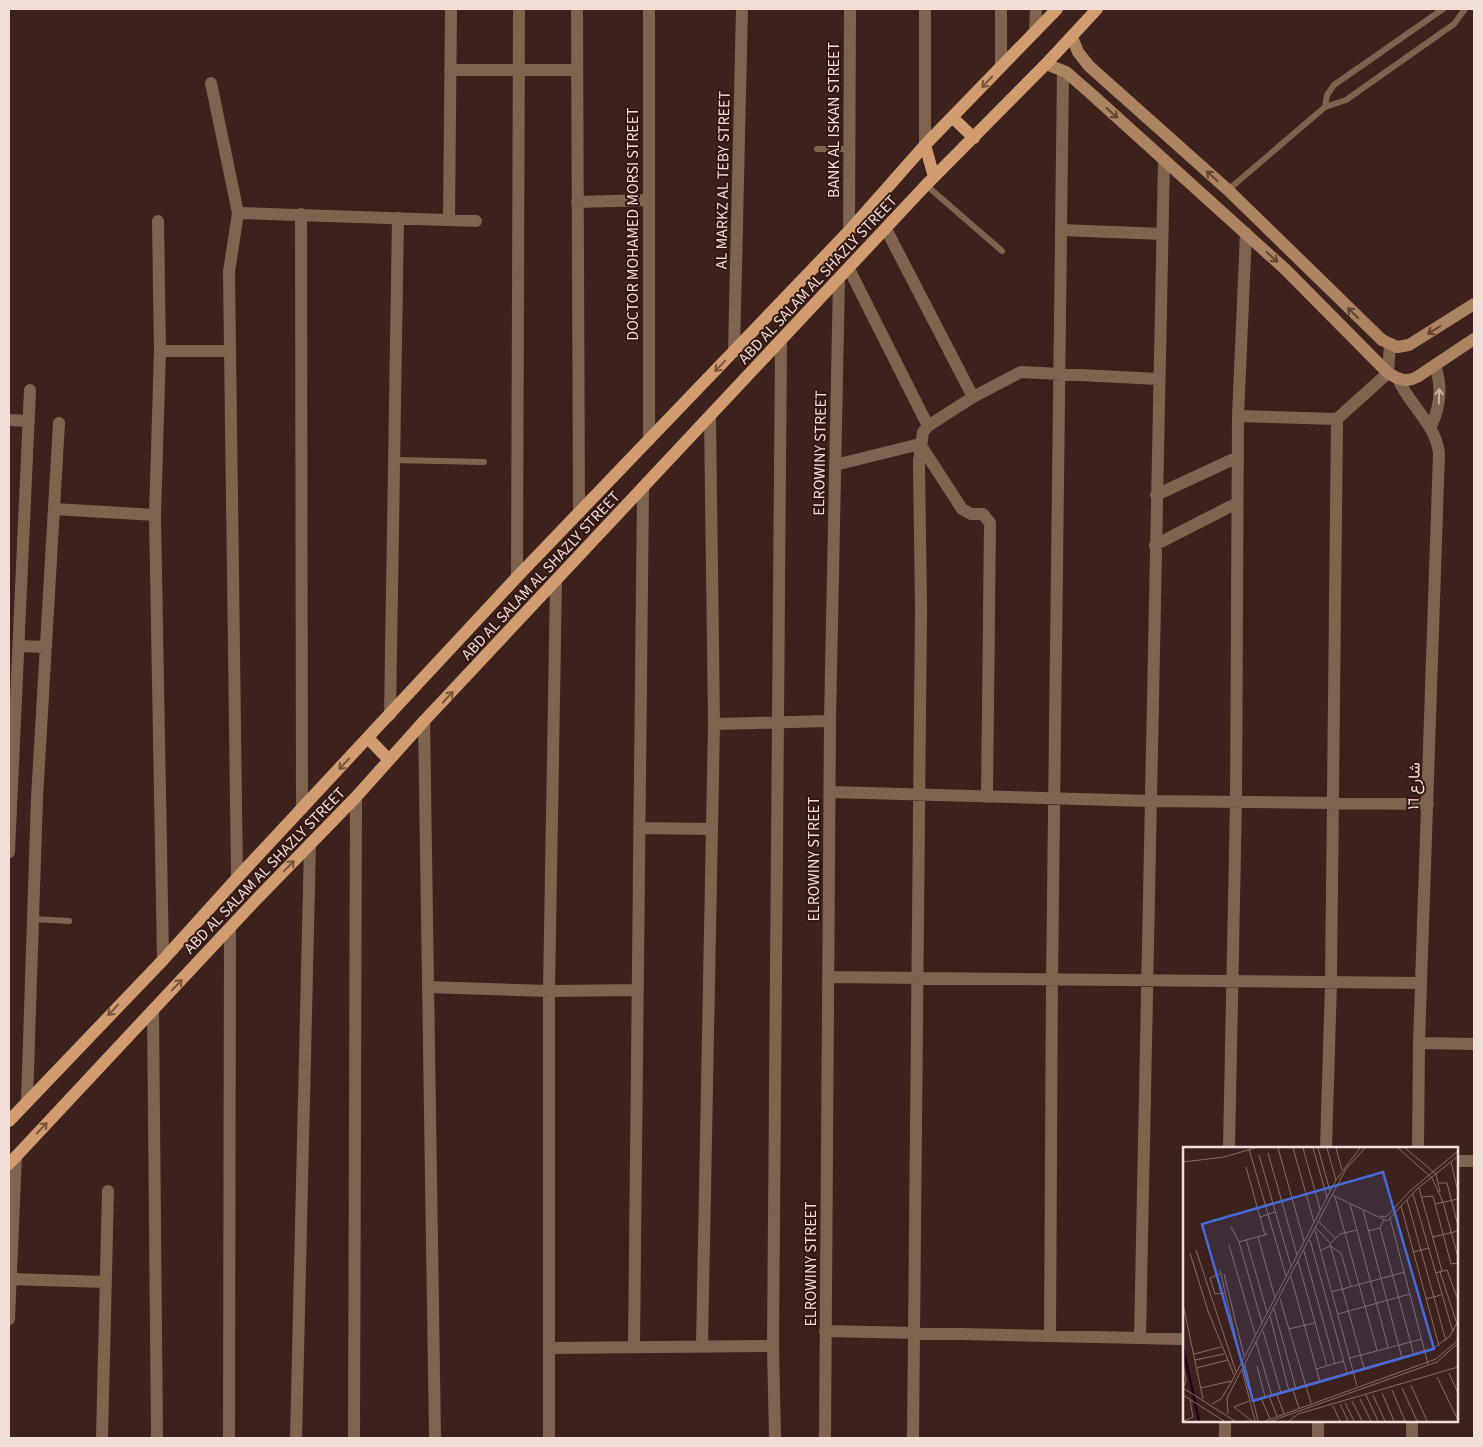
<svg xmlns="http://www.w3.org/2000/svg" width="1483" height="1447" viewBox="0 0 1483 1447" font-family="'Source Sans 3',Vazirmatn,sans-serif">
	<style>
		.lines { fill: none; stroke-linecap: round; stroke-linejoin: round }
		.service { stroke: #7e644e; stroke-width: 6 }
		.minor { stroke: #7e644e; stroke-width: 12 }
		.secondary { stroke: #ad8461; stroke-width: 12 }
		.primary { stroke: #d19c6f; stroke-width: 12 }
		.oneway { stroke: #7a533c }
		.oneway2 { stroke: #644332 }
		.oneway3 { stroke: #c9b3a8 }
		.labels { text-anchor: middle; stroke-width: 4; stroke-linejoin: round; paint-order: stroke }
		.street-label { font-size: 16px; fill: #f1ded9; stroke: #331712 }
		.inset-river { fill: none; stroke: #23001f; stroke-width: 2.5 }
		.inset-road { fill: none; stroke: #856d68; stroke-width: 1 }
		.view { fill: #476bd8; fill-opacity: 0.15; stroke: #476bd8; stroke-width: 2.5 }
		.inset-edge { fill: none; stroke: #f1ded9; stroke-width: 2.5 }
	</style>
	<rect width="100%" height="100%" fill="#3d211c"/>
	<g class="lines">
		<path class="service" d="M1325,107L1327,95L1334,85L1443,9
			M817,149H849
			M926,185L1002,251
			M1228,190L1325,107L1346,100L1454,24L1465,9
			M394,460L484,462
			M33,919L69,921"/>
		<path class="minor" d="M577,9L579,513
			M649,9V440
			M1035,31L1036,9
			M1001,67V9
			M450,70H576
			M211,83L238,213L229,272L237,878
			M925,145V9
			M577,202L649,200
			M238,213L476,221
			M301,214L302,809
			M449,220L451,9
			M158,221L160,351L155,515L163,960
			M886,229L973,397
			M1062,230L1162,234
			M849,231L850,9
			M849,269L928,426
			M160,351H229
			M734,352L742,9
			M1398,379C1410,406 1435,423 1439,453L1419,1043L1418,1148
			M1238,416L1337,419L1388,373L1390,345
			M9,420L29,421
			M1431,426C1441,406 1442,386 1435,365
			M835,465L920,444L962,509L971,514H983L990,523L987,797
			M1156,495L1238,457
			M54,509L155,515
			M1155,545L1237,503
			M517,577L519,9
			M19,646L46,647
			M390,715L398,218
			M424,721L435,1438
			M714,724L830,721
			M830,792L1150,801L1428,804
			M639,828L712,829
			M9,852L30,390
			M828,977L1421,983
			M428,987L549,991L638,990
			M153,1010L157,1438
			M1419,1043L1474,1044
			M27,1101L37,798L59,423
			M1229,1148L1236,801L1238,416L1246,233
			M1326,1148L1331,982L1337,419
			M1457,1161H1474
			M10,1279L106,1282
			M9,1319L16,1156
			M825,1331L1184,1339
			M1050,1336L1052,979L1063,71
			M1140,1338L1164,160
			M634,1346L643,488
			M702,1346L714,724L710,417
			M549,1348L773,1346
			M1225,1421V1438
			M102,1438L108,1191
			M229,1438L230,928
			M296,1438L310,844
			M354,1438L356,797
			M549,1438V991L556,582
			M775,1438L773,1346L781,342
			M825,1438L830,721L839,279
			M913,1438L921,609L919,461L923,432L928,426L973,397L1021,372L1158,379
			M1318,1438V1421
			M1412,1438V1421"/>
		<path class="secondary" d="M1072,37L1078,52L1089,66L1228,190L1382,340L1397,347L1409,345L1474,304
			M1046,64L1066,72L1088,91L1286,270L1388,373C1398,379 1406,383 1417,377L1474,339"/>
		<path class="primary" d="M953,118L974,138
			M925,145L934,177
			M368,738L389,760
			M9,1121L163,960L237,878L517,577L849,231L925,145L1057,9
			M9,1164L253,903L356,797L424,721L926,185L1046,64L1097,9"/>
	</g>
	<defs><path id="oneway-shaft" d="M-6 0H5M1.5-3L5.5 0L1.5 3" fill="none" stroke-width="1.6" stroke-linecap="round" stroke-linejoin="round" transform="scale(1.25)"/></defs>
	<g class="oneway">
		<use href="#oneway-shaft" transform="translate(987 82) rotate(133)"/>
		<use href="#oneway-shaft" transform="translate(720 366) rotate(134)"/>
		<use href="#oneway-shaft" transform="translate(448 697) rotate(-47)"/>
		<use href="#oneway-shaft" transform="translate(344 764) rotate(133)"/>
		<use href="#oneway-shaft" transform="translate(289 866) rotate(-46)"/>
		<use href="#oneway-shaft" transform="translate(177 985) rotate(-46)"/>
		<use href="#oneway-shaft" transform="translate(113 1010) rotate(134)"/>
		<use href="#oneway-shaft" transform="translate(42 1128) rotate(-47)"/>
	</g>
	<g class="oneway2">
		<use href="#oneway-shaft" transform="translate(1112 113) rotate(42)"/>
		<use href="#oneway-shaft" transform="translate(1212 176) rotate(-138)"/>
		<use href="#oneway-shaft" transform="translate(1272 257) rotate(43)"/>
		<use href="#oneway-shaft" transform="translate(1353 313) rotate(-136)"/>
		<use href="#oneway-shaft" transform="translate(1434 330) rotate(148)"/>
	</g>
	<use class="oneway3" href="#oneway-shaft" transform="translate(1439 396) rotate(-89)"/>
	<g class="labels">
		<g class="street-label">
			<text transform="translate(833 120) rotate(-90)" y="6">BANK AL ISKAN STREET</text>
			<text transform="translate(722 180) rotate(-89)" y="6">AL MARKZ AL TEBY STREET</text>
			<text transform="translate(632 224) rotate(-90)" y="6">DOCTOR MOHAMED MORSI STREET</text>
			<text transform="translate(817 279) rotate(-47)" y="6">ABD AL SALAM AL SHAZLY STREET</text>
			<text transform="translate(819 453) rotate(-89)" y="6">ELROWINY STREET</text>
			<text transform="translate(540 575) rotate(-47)" y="6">ABD AL SALAM AL SHAZLY STREET</text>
			<text transform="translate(1413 786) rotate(-88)" y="6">شارع ١٦</text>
			<text transform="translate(813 859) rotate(-90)" y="6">ELROWINY STREET</text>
			<text transform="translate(264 870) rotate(-46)" y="6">ABD AL SALAM AL SHAZLY STREET</text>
			<text transform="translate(810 1264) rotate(-90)" y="6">ELROWINY STREET</text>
		</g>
	</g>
	<g transform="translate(1183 1147)">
		<rect width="275" height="275" fill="#3d211c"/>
		<path class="inset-river" d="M0,200L16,274"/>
		<path class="inset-road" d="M95,1L121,94M110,1L131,75M120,1L137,62M130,1L144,50M135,1L147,44M144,1L153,33M153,1L159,23M215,1L249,31L260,55L275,110M222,1L253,27L257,45M66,2L103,129M85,6L114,108M76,8L108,119M0,15L41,10L72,1M268,15L275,45M63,20L82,88M256,36H264L275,79M236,41L259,124M230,47L270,185M149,48L204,74L234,42L275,9M152,50L194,203M239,50L250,49L268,117L275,116M224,53L263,194M167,57L205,200M252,57L275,52M218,59L256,199M180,63L219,211M197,69L203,70L227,44L275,4M77,70L92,65M207,71L245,217M135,74L152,91M48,80L56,95L79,176M132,80L147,96M197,81L231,208M132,83L174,239M174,83L157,87L147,97L181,221M185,84L197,81L201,72M75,90L92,151M250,90L275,84M63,92L84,165M127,93L164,226M56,95L85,87M46,98L72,187M13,103L53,225M121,104L152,217M137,104L147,99L158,106L168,140M230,105L246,101M7,106L25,164L51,228M115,114L144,219M37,123L58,214M257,125L275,180M252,126L264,123L275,153M37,127L27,131L32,147L42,146M41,127L61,209M108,130L137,235M148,145L222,125M97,152L128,256M243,152L258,148M0,157L20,252M91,162L113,242M155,167L227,147M87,169L106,244M106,182L131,176M80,184L98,246M73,195L89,249M11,207L38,200M167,211L239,192M12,213L41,207M0,218L3,233L1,239M62,218L75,274M74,219L82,250M14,221L44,213M133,222L161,214M59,223L72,274M266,226L275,246M254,230L275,273M228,238L244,274M0,241L52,274M18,241L48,234M219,241L234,274M110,243L116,261M209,243L222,274M199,246L211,274M0,248L41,274M94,248L101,267M183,248L195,274M190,248L202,274M86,249L94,269M78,251L87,272M177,252L188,274M70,253L251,201L267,189L275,174M66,254L51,260L69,274M169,254L179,274M162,256L171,274M29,257L38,252L49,234L153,33L177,1M157,257L165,274M150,259L157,274M45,267L44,251L139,67L163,22L182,1M0,274L10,270L7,253M82,274L253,212L275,193M88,274L254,215L275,196M106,274L115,267L275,220"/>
		<path class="view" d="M200,25L251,202L70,254L19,77Z"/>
		<rect width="275" height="275" class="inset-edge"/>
	</g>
	<rect width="1483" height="1447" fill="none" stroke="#f1ded9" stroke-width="20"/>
</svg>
